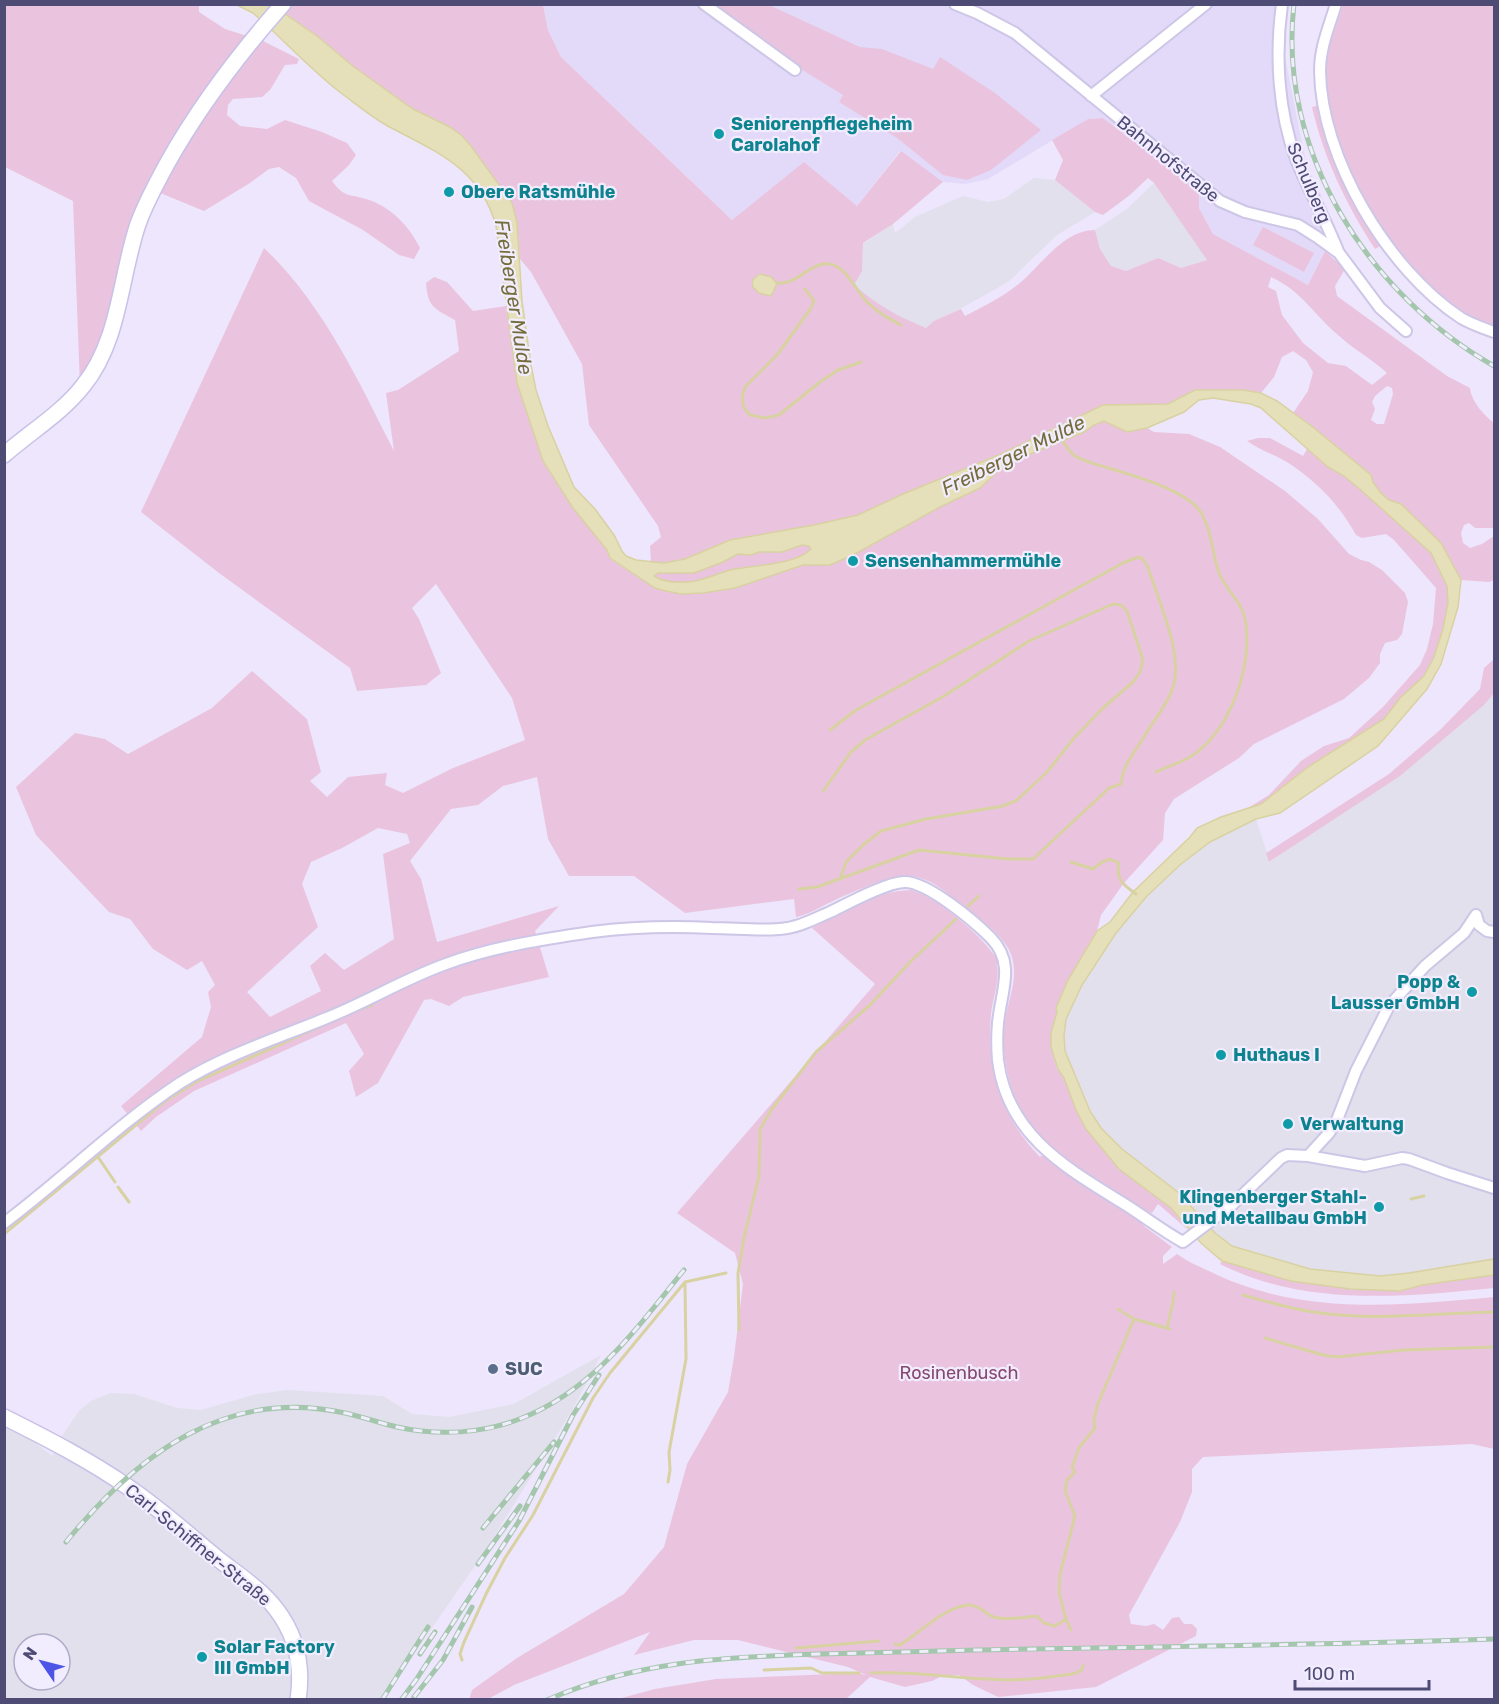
<svg xmlns="http://www.w3.org/2000/svg" width="1499" height="1704" viewBox="0 0 1499 1704" font-family="Rubik,sans-serif">
	<style>
		.residential { fill: #e3daf9 }
		.industrial { fill: #e2e0ec; fill-rule: evenodd }
		.green { fill: #eac4de; fill-rule: evenodd }
		.water { fill: #e6e0ba; stroke: #d8d1a1; stroke-width: 1.5; fill-rule: evenodd }
		.lines { fill: none; stroke-linecap: round; stroke-linejoin: round }
		.stream { stroke: #d8d1a1; stroke-width: 3 }
		.minor-casing { stroke: #cdc6e6; stroke-width: 14 }
		.secondary-casing { stroke: #c8c1e8; stroke-width: 18 }
		.minor { stroke: #fff; stroke-width: 10 }
		.secondary { stroke: #fff; stroke-width: 15 }
		.rail-casing { stroke: #a4c6ad; stroke-width: 5 }
		.rail { stroke: #f2ecff; stroke-width: 3; stroke-dasharray: 9; stroke-linecap: butt }
		.culture-dot { fill: #0f9aa8; stroke: #f2ecff; stroke-width: 2 }
		.service-dot { fill: #5c6f8a; stroke: #f2ecff; stroke-width: 2 }
		.labels { text-anchor: middle; stroke-width: 4.5; stroke-linejoin: round; paint-order: stroke }
		.culture-label { font-size: 18px; font-weight: bold; fill: #0d838f; stroke: #f2ecff; text-anchor: start }
		.street-label { font-size: 18px; fill: #4e4b75; stroke: #f2ecff }
		.service-label { font-size: 18px; font-weight: bold; fill: #4e5e75; stroke: #f2ecff; text-anchor: start }
		.park-label { font-size: 18px; fill: #87486c; stroke: #f2ecff }
		.water-label { font-size: 20px; font-style: italic; fill: #746d3b; stroke: #f2ecff }
	</style>
	<rect width="100%" height="100%" fill="#ede6fc"/>
	<path class="residential" d="M543,5H1287L1284,52L1301,138L1307,165L1336,228L1308,285L1213,234L1199,208V191L1103,118L1088,119L988,179L965,184L943,182L900,151L857,206L804,163L732,220L561,57L548,30Z"/>
	<path class="industrial" d="M1034,178L1055,180L1095,212L1057,235L1008,282L926,328L899,317L875,303L854,285L862,271L863,244L893,224L895,233L915,217L963,196L988,202L1004,199Z
		M1154,183L1180,219L1207,260L1181,268L1158,258L1126,271L1111,266L1100,249L1095,230L1127,209Z
		M1494,693V1259L1409,1273L1380,1276L1310,1269L1232,1246L1215,1233L1179,1193L1122,1149L1094,1120L1065,1051L1064,1036L1066,1019L1082,985L1116,933L1147,896L1181,864L1210,842L1256,819L1270,862L1484,705Z
		M601,1355L573,1409L485,1551L383,1699H5L4,1423L24,1434L52,1456L62,1436L79,1411L91,1401L111,1393L134,1394L177,1408L201,1410L253,1395L287,1390L383,1396L412,1414L449,1417L514,1404ZM24,1644H60V1680H24Z"/>
	<path class="green" d="M4,5H199V12L225,29L263,41L299,59L297,64L285,65L270,90L262,97L233,99L228,105L227,115L240,126L267,129L285,120L322,132L347,143L356,155L349,165L332,181C345,199 349,193 369,200C392,208 409,226 420,248L414,259L399,255L363,230L309,201L296,178L279,167L269,169L250,183L204,211L148,188L102,343L80,386L73,201L5,167Z
		M272,5H543L548,30L561,57L732,220L804,162L857,206L901,151L943,182L893,224L863,243L862,271L854,285C877,305 897,316 926,328L934,321L961,309L965,316C984,306 1005,296 1021,282C1042,264 1064,230 1095,230L1100,249L1111,266L1126,271L1158,258L1181,268L1207,260L1154,183L1148,178L1130,195L1103,215L1095,212L1055,180L1063,160L1052,140L1088,119L1103,118L1199,191V208L1213,234L1308,285L1325,251L1345,269L1335,286L1337,296L1447,376L1470,388C1471,401 1484,415 1494,423V533L1493,528H1475L1469,523L1464,525L1461,533L1463,543L1470,548L1482,544L1494,536V580L1489,582L1461,580L1441,543L1401,504L1389,500L1380,492L1373,482L1371,475L1314,428L1293,413L1308,391L1313,372L1306,360L1293,351L1282,357L1274,377L1261,393L1243,390L1181,398L1168,404L1103,405L999,455L903,494L858,515L814,525L730,540L685,559L664,563L651,562L650,546L661,537L658,526L589,425L582,364L531,272L520,259L517,223L512,203L462,136L413,109L354,67L317,36ZM1271,277C1302,291 1313,314 1338,335C1353,349 1372,359 1387,373L1372,385L1346,366L1328,363L1303,343L1282,315L1276,291L1268,287ZM1387,386L1392,388L1393,394L1384,424H1377L1371,420L1375,409L1372,402L1375,396Z
		M711,5H769L860,47L882,49L933,69L940,57L995,93L1041,130L991,170L967,180L943,175L897,138L839,102L843,95L791,63Z
		M1343,5H1494V339L1472,327L1384,244L1375,249C1346,204 1324,159 1312,107L1328,103L1323,65Z
		M1263,227L1314,253L1304,272L1253,245Z
		M264,248C323,304 358,380 394,451L386,393L398,390L459,351L455,320C434,308 428,308 426,283L434,277L447,282L473,311L506,306L517,383L543,461L573,508L607,550L610,559L655,588L681,594L735,588L803,565H830L855,554L940,507L980,488L997,472L1018,459L1084,432L1094,425L1104,421L1127,432L1147,428L1154,432L1189,434L1220,447L1285,491L1318,519L1349,554L1361,560L1369,562L1382,570L1405,593L1408,602L1402,634L1397,640L1385,643L1380,654V663L1369,678L1344,699L1254,744L1239,758L1174,799L1165,813L1163,840L1124,883L1101,915L1097,931L1068,980L1051,1033V1047L1057,1069L1064,1078L1076,1110L1086,1129L1119,1169L1171,1208L1187,1229L1158,1204L1152,1213L1149,1212C1105,1184 1048,1160 1022,1112C1008,1086 1002,1057 1004,1028C1006,1001 1023,975 1008,948C997,929 974,916 958,902C940,887 922,872 897,877C880,880 850,893 833,901C820,907 810,914 796,917L794,899L685,913L634,876H569L548,839L537,777L503,786L478,805L451,809L410,861L421,879L437,942L559,906L535,931L549,977L463,997L449,1006L431,999L424,1000L378,1083L356,1097L349,1071L364,1054L346,1023L194,1091L156,1117L141,1131L121,1106L202,1037L211,1007L208,992L215,985L202,961L187,970L153,949L130,919L109,912L36,835L16,787L75,733L105,739L128,754L212,708L252,671L307,719L321,772L310,781L327,797L348,777L387,773L385,785L403,793L453,768L525,740L512,698L436,584L412,608L419,619L441,673L426,685L357,691L350,668L219,573L141,512ZM378,828L407,834L410,843L383,854L394,939L344,970L325,953L310,966L321,991L270,1017L247,992L318,927L302,884L311,862L342,848Z
		M1258,438H1270L1303,456L1307,449L1328,467L1344,476L1362,491L1431,553L1447,586L1448,603L1443,629L1434,657L1424,676L1400,698L1385,719L1308,767L1261,804L1245,810L1269,795L1301,761L1324,746L1349,738L1383,707L1420,665L1427,649L1433,624L1436,588L1394,540L1386,534L1362,538L1356,535C1340,506 1320,485 1293,466C1279,456 1261,451 1247,441Z
		M802,545L809,546L811,549C796,565 752,565 730,570C718,574 706,579 694,581C681,583 665,583 653,576L658,573H694L723,562L738,554L751,555L759,552H782Z
		M1494,659V693L1484,705L1400,776L1269,862L1266,853L1389,774L1441,729L1480,689L1484,668Z
		M911,890C936,896 988,940 999,963L997,964C1000,982 993,997 991,1014C986,1069 1001,1117 1040,1157L1042,1155L1068,1175L1143,1222L1144,1226L1172,1247L1163,1256V1264L1177,1254C1188,1262 1198,1266 1209,1271C1299,1316 1398,1306 1494,1297V1449L1472,1444L1203,1457L1192,1469V1492L1180,1522L1129,1615L1131,1624L1146,1626L1154,1624L1163,1630L1172,1618L1179,1617L1184,1624H1192L1197,1629L1196,1636L1096,1687L998,1697L973,1685L959,1675H944L932,1681L905,1687L870,1677L846,1699H618L655,1689L716,1679L856,1673L866,1675L848,1667L738,1640H694L634,1655L650,1632L514,1685L488,1699L469,1700L472,1690L517,1658L624,1594L664,1547L687,1464L728,1392L734,1357L743,1284L735,1253L677,1213L875,984L812,928C844,913 875,891 911,890Z
		M1222,1261L1291,1281L1350,1289L1400,1291L1422,1285L1494,1275V1288C1403,1297 1305,1307 1220,1264Z"/>
	<path class="water" d="M237,5H272L317,36L354,67L413,109L450,127L462,136L471,146L512,203L517,223L522,301L531,365L536,390L548,426L574,487L595,509L614,535L622,551L626,556L636,560L664,563L685,559L730,540L814,525L858,515L903,494L999,455L1103,405L1168,404L1195,390H1243L1261,393L1277,401L1314,428L1371,475L1373,482L1380,492L1389,500L1401,504L1441,543L1461,580L1458,607L1441,664L1427,689L1378,746L1280,813L1256,819L1210,842L1181,864L1147,896L1116,933L1082,985L1066,1019L1064,1036L1065,1051L1090,1111L1101,1128L1122,1149L1179,1193L1215,1233L1232,1246L1310,1269L1380,1276L1409,1273L1494,1259V1275L1422,1285L1400,1291L1350,1289L1291,1281L1222,1261L1201,1243L1171,1208L1119,1169L1086,1129L1076,1110L1064,1078L1058,1069L1051,1047V1033L1057,1012L1056,1008L1068,980L1097,931L1110,922L1133,892L1190,837L1197,828L1221,817L1261,804L1308,767L1384,719L1400,698L1424,676L1434,657L1443,629L1448,603L1447,586L1431,553L1362,491L1344,476L1328,467L1261,408L1251,404L1213,398L1199,400L1184,412L1147,428L1127,432L1104,421L1094,425L1084,432L1018,459L997,472L980,488L940,507L855,554L830,565H803L735,588L703,593L681,594L666,591L655,588L610,558L607,550L573,508L543,461L517,383L496,226C480,167 434,151 386,125C370,116 356,104 341,93C310,69 283,39 253,13ZM802,545L809,546L811,549C797,565 751,565 730,570C719,573 707,579 695,581C681,583 665,583 654,576L658,573H694L723,562L738,554L751,555L759,552H782Z
		M760,274L771,277L777,283L773,293L770,296L759,293L753,287C751,280 754,278 760,274Z"/>
	<g class="lines">
		<path class="stream" d="M777,283C795,285 807,267 823,264C844,260 855,290 867,302C877,312 888,318 901,325
			M805,289L814,301L811,308L777,355L745,387L742,397L744,408L750,415L765,418L779,415L820,382L838,370L861,362
			M1060,438C1065,444 1069,452 1075,456C1085,462 1098,465 1109,468C1137,477 1165,484 1190,501C1213,517 1210,552 1220,575C1227,591 1242,602 1245,619C1254,664 1230,733 1190,757C1179,763 1167,767 1156,772
			M823,791L851,752L865,740L944,696L1029,641L1113,604L1121,605L1127,611L1143,660L1140,672L1133,682L1101,710L1075,737L1047,772L1017,800L1003,806L926,819L881,831L863,845L846,862L840,879
			M1071,862L1093,869L1102,862L1110,859L1119,863C1115,880 1124,885 1136,894
			M799,889L817,887L919,850L1008,859H1033L1109,788L1121,784C1122,765 1136,751 1145,735C1154,720 1168,704 1173,687C1184,655 1158,600 1148,567L1143,559L1138,557L1123,563L856,710L830,730
			M968,906L979,896
			M352,1012L372,1005
			M98,1157L115,1182
			M118,1187L129,1202
			M1411,1199L1424,1196
			M4,1234L165,1101L196,1082L330,1022
			M1243,1295C1272,1303 1299,1311 1329,1314C1383,1320 1440,1313 1494,1312
			M1118,1309L1121,1311
			M1124,1313L1134,1319L1170,1329
			M1167,1328L1173,1302L1174,1292
			M739,1330L738,1273L744,1238L759,1176L760,1129L772,1109L816,1052L870,1005L910,962L956,919
			M1265,1338L1323,1355L1337,1357L1404,1350L1494,1347
			M668,1482L670,1470L669,1452L686,1359L685,1282
			M1066,1619L1071,1630
			M895,1644L900,1645C921,1632 944,1607 969,1605C980,1605 985,1614 994,1617C1007,1621 1024,1617 1037,1616L1044,1623L1055,1626L1066,1619L1059,1592L1060,1574L1075,1516L1065,1491L1067,1480L1075,1472L1072,1467L1079,1448L1095,1428L1094,1420L1097,1406L1134,1319
			M796,1648L879,1641
			M462,1660L460,1654L464,1642L486,1594L505,1558L533,1515L593,1398L610,1373L685,1282L726,1273
			M764,1670L811,1668L822,1673H859
			M871,1673C933,1670 994,1687 1056,1676C1066,1675 1074,1675 1082,1670L1083,1665"/>
		<defs>
			<path id="minor" d="M704,4L795,70
				M955,4L977,13L1015,33L1220,201L1245,212L1298,225L1317,237L1339,253L1380,308L1406,331
				M1282,4C1275,55 1278,111 1296,159C1308,190 1326,220 1338,251
				M1336,4C1329,27 1320,47 1320,71C1321,158 1388,270 1461,318C1471,324 1483,328 1494,332
				M1091,96L1206,4
				M1476,915L1479,925L1487,931L1494,932
				M1308,1156L1365,1166L1402,1158L1409,1159L1447,1173L1494,1188
				M4,1223C64,1178 118,1124 180,1083C225,1055 275,1039 324,1019C365,1003 404,979 446,964C492,947 544,939 592,932C631,927 672,926 712,928C734,928 757,931 779,929C797,928 812,920 828,913C847,904 885,883 904,882C927,881 975,922 991,938C1016,964 1001,991 998,1023C997,1034 997,1048 998,1060C1007,1136 1068,1169 1126,1205C1145,1217 1163,1231 1183,1242L1232,1205L1281,1158L1287,1155L1308,1156L1329,1133L1337,1120L1356,1071L1389,1006L1425,966L1464,933L1476,915"/>
			<path id="secondary" d="M4,455C30,432 62,413 83,386C120,341 120,277 138,224C146,202 157,182 168,162C200,105 239,54 283,4
				M4,1417C46,1438 89,1460 128,1487C159,1508 188,1534 217,1558C237,1574 261,1589 276,1609C297,1636 303,1667 298,1700"/>
		</defs>
		<use href="#minor" class="minor-casing"/>
		<use href="#secondary" class="secondary-casing"/>
		<use href="#minor" class="minor"/>
		<use href="#secondary" class="secondary"/>
		<defs>
			<path id="rail" d="M1294,4C1277,152 1369,295 1494,366
				M483,1528L554,1442
				M66,1542C138,1454 225,1387 345,1413C363,1417 380,1423 397,1427C438,1436 483,1434 522,1418C593,1390 637,1328 684,1270
				M478,1564L520,1506
				M420,1654L435,1632
				M414,1697L443,1660L472,1607
				M382,1700L428,1627
				M401,1700L416,1680L519,1521L573,1415L599,1375
				M547,1700C636,1661 724,1657 819,1654C872,1653 925,1651 977,1650C1150,1647 1322,1645 1494,1639"/>
		</defs>
		<use href="#rail" class="rail-casing"/>
		<use href="#rail" class="rail"/>
	</g>
	<g class="culture-dot">
		<circle cx="719" cy="134" r="6"/>
		<circle cx="449" cy="192" r="6"/>
		<circle cx="853" cy="561" r="6"/>
		<circle cx="1472" cy="992" r="6"/>
		<circle cx="1221" cy="1055" r="6"/>
		<circle cx="1288" cy="1124" r="6"/>
		<circle cx="1379" cy="1207" r="6"/>
		<circle cx="202" cy="1657" r="6"/>
	</g>
	<circle class="service-dot" cx="493" cy="1369" r="6"/>
	<g class="labels">
		<g class="culture-label">
			<text x="731" y="130">Seniorenpflegeheim<tspan x="731" dy="21">Carolahof</tspan></text>
			<text x="461" y="198">Obere Ratsmühle</text>
			<text x="865" y="567">Sensenhammermühle</text>
			<text x="1460" y="988" text-anchor="end">Popp &amp;<tspan x="1460" dy="21">Lausser GmbH</tspan></text>
			<text x="1233" y="1061">Huthaus I</text>
			<text x="1300" y="1130">Verwaltung</text>
			<text x="1367" y="1203" text-anchor="end">Klingenberger Stahl-<tspan x="1367" dy="21">und Metallbau GmbH</tspan></text>
			<text x="214" y="1653">Solar Factory<tspan x="214" dy="21">III GmbH</tspan></text>
		</g>
		<g class="street-label">
			<text transform="translate(1168 159) rotate(39)" y="6">Bahnhofstraße</text>
			<text transform="translate(1309 183) rotate(67)" y="6">Schulberg</text>
			<text transform="translate(198 1545) rotate(39)" y="6">Carl-Schiffner-Straße</text>
		</g>
		<g class="service-label">
			<text x="505" y="1375">SUC</text>
		</g>
		<g class="park-label">
			<text x="959" y="1379">Rosinenbusch</text>
		</g>
		<g class="water-label">
			<text transform="translate(514 297) rotate(81)" y="7">Freiberger Mulde</text>
			<text transform="translate(1013 455) rotate(-26)" y="7">Freiberger Mulde</text>
		</g>
	</g>
	<rect width="1499" height="1704" fill="none" stroke="#4e4b75" stroke-width="12"/>
	<g transform="translate(42 1662) rotate(305)"><circle r="28" fill="#f2ecff" stroke="#b0acc8" stroke-width="1.5"/>
	<path d="M0-4.5L10 22L0 15L-10 22Z" fill="#4c55e5"/>
	<text y="-9" font-size="16" font-weight="bold" text-anchor="middle" fill="#4e4b75">N</text>
	</g>
	<path d="M1295 1680v9h134v-9" fill="none" stroke="#4e4b75" stroke-width="3"/>
	<text x="1304" y="1680" font-size="18" fill="#4e4b75" stroke="#f2ecff" stroke-width="4.5" paint-order="stroke">100 m</text>
</svg>
